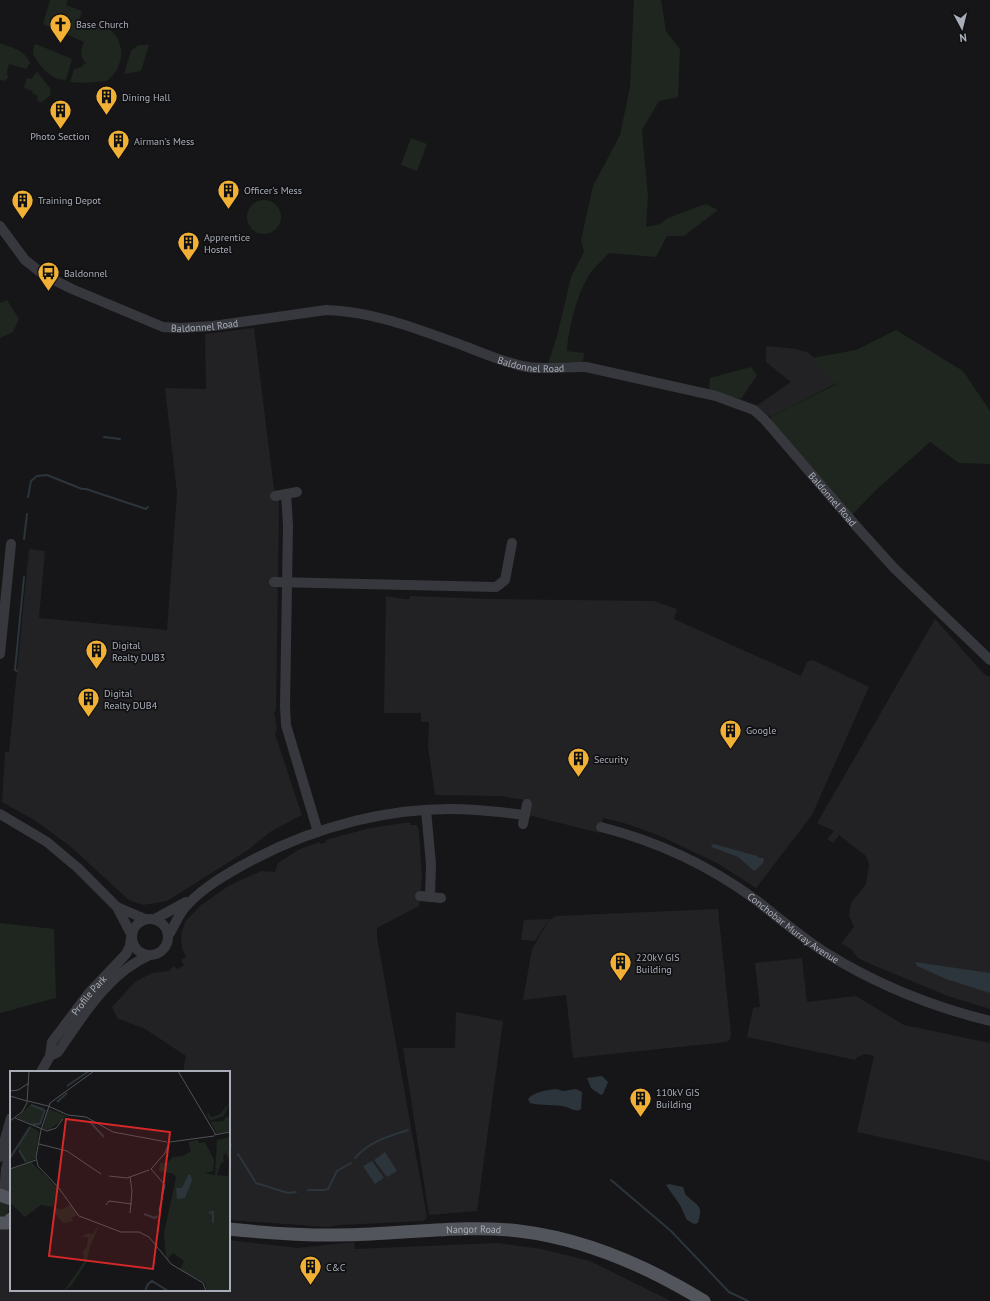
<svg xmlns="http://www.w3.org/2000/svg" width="990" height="1301" viewBox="0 0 990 1301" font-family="'PT Sans',sans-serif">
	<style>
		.built { fill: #222225 }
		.green { fill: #1e261f }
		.water { fill: #2c353c }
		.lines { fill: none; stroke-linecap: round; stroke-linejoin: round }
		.stream { stroke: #2c353c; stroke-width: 2 }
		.minor { stroke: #37383d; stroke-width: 10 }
		.major { stroke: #53555c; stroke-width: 13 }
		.labels { text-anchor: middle; stroke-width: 3.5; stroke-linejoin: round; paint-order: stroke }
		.poi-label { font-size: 10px; fill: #a8adb8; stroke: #111113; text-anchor: start }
		.street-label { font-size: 10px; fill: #a8adb8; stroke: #111113 }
		.inset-river { fill: none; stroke: #2c353c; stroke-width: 2 }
		.inset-road { fill: none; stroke: #505258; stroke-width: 1 }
		.view { fill: #d62828; fill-opacity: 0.15; stroke: #d62828; stroke-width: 2 }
		.inset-edge { fill: none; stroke: #a8adb8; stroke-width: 2 }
	</style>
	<rect width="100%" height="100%" fill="#161618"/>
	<path class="built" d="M254,328L274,489L279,499V507L276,710L274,712L277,728L275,734L302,815L270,832L248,850L167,901L143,905L129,900L71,847L36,821L2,802L5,752H9L29,549L45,551L39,618L167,630L177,493L165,388L206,389L205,334Z
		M766,346L796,349L809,353L837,383L771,417L756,406L791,382L766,362Z
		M386,596L405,599H410V596L490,599L654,601L677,609L674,619L801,676L807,662L813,660L869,687L812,815L756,888L717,863L658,835L624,823L603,818L599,833L529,815L531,801L501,796L435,795L428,747L429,722H421V713H384Z
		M935,619L984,674L990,677V1009L948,996L875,966L858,958L851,949L841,943L854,927L849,916L851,903L866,884L869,864L866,856L839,835L833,843L827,839L834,831L817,823Z
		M410,822V825H417L419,831L422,878L419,906L377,928V937L427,1217L424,1221L341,1225L327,1227L229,1220V1072H183L186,1056L145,1029L117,1018L112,1007L135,982L152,973L169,971L173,966L178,969L184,965L181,960L186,957L182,948L181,935L185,922L201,905L230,885L261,871L275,872L278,863L300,849L320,842L321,844L326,842V840L370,828Z
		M718,909L731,1033L730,1039L727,1042L573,1058L566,995L523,1000L532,949L549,920L556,916Z
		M549,919L535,941L521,940L524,920Z
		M802,958L807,1002L856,996L904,1025L990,1043V1161L857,1132L874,1056L865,1054L856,1058L855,1060L747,1037L753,1008L760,1007L755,963Z
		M456,1012L503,1021L477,1211L429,1215L403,1048H455Z
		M11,1226V1290H229V1240L298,1248L354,1242L355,1249L497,1243L542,1249L590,1261L671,1301H0V1229Z"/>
	<path class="green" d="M50,0H68L66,5L82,11L79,21L84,24L88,21C94,23 103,25 109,29C127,43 124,67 107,81L84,83L70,82L74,69L81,67L86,63C79,56 81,51 84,42L43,24Z
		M634,0H661L666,31L680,49L678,97L659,101L642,130L648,197L646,227L660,224L668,218L706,204L718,210L684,236H667L656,257L609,253C602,261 593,268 588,277C577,294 568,331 567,351L584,353L583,363L566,362L548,364L557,336L571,277L584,252L581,240L593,186L620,135L630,87Z
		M0,43C12,48 25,50 30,63L26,69L9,64L7,72L8,78L4,81L0,80Z
		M36,44L72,59L66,80C51,80 39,66 33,54L34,46Z
		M138,45H149L141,71L124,74L131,51Z
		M37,72L50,88L51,95L42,102L37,101L38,96L32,93L33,91L24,88L27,78L31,79Z
		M411,138L427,144L417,171L401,165Z
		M247 217a17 17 0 1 1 34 0a17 17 0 1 1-34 0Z
		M7,300L19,319L13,332L0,338V303Z
		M896,330L963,371L990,411V464L959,463L930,442L876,490L851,516L772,424L771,417L837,384L812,358L856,350Z
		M751,367L757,375L741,399L709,391L710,378Z
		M0,923L54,929L56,998L0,1013Z
		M0,1201L8,1204L9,1209L6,1216L0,1218Z"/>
	<path class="water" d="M714,844L757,856L759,858H762L764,859L763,863L755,871L753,870L738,857L712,847L711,845Z
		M915,962L990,973V993L946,979L917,966Z
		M602,1076L608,1082L603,1094L601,1095L591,1088L587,1078Z
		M556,1089L563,1091L576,1089L582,1092L581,1109C575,1113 571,1108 566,1107C554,1104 542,1106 530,1103L528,1099C533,1092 547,1090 556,1089Z
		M385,1152L397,1171L387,1177L374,1160Z
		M372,1161L384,1178L375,1184L363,1166Z
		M669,1184L683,1187C684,1189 685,1195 687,1196C699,1207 703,1205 698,1223L694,1224L687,1220L680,1205L666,1185Z"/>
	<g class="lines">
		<path class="stream" d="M104,437L120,439
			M28,497L31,481L37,476L47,475L82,489H86L146,509L148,507
			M24,539L27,514
			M17,671L15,670L24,577
			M229,1142L231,1145
			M238,1154L256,1183L288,1193L296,1192
			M355,1158C370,1141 387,1137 408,1130
			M611,1180L671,1231L729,1292L748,1301
			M308,1190H324L328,1189L337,1171L351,1163"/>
		<g class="minor">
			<path id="s1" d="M0,226L25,260L44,275L72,289L163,327L180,328L213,326L326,310C374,311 423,331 467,347C485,354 504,362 522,366C543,371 565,366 586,367L716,396L754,410L764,419L857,527L894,568L990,660"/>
			<path d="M286,494L288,525L285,706L286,725L318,832"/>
			<path d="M275,496L297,492"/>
			<path d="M274,582L496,587L505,580L512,543"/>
			<path d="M0,654L11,544"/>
			<path d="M426,810L431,864L430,897"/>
			<path d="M0,814L47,842L78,868L117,907L131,934"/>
			<path d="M523,824L527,804"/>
			<path id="s2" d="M601,827C656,841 710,866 756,900C779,918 801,937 826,953C876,984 933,1007 990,1021"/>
			<path d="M420,896L441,898"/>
			<path d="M117,907L145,919"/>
			<circle cx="150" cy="937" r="18"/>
			<path d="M155,919L186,902"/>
			<path d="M168,936C174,927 177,918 183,910C199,890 222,877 243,865C313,826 397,804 476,810C493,811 509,813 525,815"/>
			<path d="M50,1056L58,1052C83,1016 108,973 150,955"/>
			<path id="s3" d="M41,1072L50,1056L52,1042L89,993L126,954L130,946L131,938"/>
			<path d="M0,1157L11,1118"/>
			<path d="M4,1195L6,1169L11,1149"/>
		</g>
		<g class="major">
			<path d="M0,1195L11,1199"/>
			<path d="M0,1223H7L11,1219"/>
			<path id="s4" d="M229,1229C276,1234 323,1237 371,1234C420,1232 470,1225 519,1231C586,1239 647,1266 704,1301"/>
		</g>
	</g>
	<defs>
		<symbol id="church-pin" viewBox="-11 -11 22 30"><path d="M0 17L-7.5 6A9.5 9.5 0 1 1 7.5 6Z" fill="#f2b134" stroke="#111113"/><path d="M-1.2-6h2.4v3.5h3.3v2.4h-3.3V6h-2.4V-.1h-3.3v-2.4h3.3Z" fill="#111"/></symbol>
		<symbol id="building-pin" viewBox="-11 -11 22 30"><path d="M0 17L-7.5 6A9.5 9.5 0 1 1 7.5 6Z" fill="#f2b134" stroke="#111113"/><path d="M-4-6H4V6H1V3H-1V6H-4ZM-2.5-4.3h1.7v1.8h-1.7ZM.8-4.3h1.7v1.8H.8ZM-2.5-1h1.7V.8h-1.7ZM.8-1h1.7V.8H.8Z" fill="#111"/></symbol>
		<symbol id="bus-pin" viewBox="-11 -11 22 30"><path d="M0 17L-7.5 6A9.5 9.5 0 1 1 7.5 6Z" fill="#f2b134" stroke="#111113"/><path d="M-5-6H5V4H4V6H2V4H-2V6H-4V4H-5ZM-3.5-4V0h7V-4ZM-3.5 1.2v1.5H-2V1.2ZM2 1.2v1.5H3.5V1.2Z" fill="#111"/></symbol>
	</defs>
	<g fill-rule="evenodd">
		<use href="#church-pin" x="48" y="12" width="25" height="34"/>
		<use href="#building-pin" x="94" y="84" width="25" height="34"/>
		<use href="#building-pin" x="48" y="98" width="25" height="34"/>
		<use href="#building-pin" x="106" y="128" width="25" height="34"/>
		<use href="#building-pin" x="216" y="178" width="25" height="34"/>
		<use href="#building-pin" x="10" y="188" width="25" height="34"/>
		<use href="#building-pin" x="176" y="230" width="25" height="34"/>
		<use href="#bus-pin" x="36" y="260" width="25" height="34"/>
		<use href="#building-pin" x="84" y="638" width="25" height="34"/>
		<use href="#building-pin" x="76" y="686" width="25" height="34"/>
		<use href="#building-pin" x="718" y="718" width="25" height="34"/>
		<use href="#building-pin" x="566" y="746" width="25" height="34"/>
		<use href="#building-pin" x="608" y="950" width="25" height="34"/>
		<use href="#building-pin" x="628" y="1086" width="25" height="34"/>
		<use href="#building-pin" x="298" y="1254" width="25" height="34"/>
	</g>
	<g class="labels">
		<g class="poi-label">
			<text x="76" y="28">Base Church</text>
			<text x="122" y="101">Dining Hall</text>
			<text x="60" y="140" text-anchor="middle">Photo Section</text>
			<text x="134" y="145">Airman's Mess</text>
			<text x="244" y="194">Officer's Mess</text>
			<text x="38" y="204">Training Depot</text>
			<text x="204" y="241">Apprentice<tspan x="204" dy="12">Hostel</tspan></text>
			<text x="64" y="277">Baldonnel</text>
			<text x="112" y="649">Digital<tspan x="112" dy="12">Realty DUB3</tspan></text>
			<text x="104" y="697">Digital<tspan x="104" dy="12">Realty DUB4</tspan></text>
			<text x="746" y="734">Google</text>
			<text x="594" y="763">Security</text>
			<text x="636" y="961">220kV GIS<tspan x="636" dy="12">Building</tspan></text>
			<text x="656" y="1096">110kV GIS<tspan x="656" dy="12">Building</tspan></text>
			<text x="326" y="1271">C&amp;C</text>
		</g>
		<g class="street-label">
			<text dy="4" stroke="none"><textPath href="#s1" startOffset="238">Baldonnel Road</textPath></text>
			<text dy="4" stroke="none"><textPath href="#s1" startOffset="574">Baldonnel Road</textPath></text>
			<text dy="4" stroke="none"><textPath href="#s1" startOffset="922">Baldonnel Road</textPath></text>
			<text dy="4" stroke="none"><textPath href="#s2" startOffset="219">Conchobar Murray Avenue</textPath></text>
			<text dy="4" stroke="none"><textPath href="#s3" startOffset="92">Profile Park</textPath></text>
			<text dy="4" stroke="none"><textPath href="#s4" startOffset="245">Nangor Road</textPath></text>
		</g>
	</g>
	<g transform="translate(10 1071)">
		<rect width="220" height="220" fill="#161618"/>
		<path d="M220,31L214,45L200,50L197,44L199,42L201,46L210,43ZM21,33L35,37L29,57L7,47ZM38,38L57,45L39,59L33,58ZM217,45L220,48V60L207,63L201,51L213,50ZM20,55L29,61L25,88L16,92L8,76ZM220,66V220H197L195,212L170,199L174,190L163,182L158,187L162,192L156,187L154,162L166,107L164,103L149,100L150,92L158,91L163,86L173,85L181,80L178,71L188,69L189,72L195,71L204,89L203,100L195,102L205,104L207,69ZM216,82L219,89L218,105L207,104L211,92L214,91L213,85ZM21,91L47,116L43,136L31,134L15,146L0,132V99ZM61,133L68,144L61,147L63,150L53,152L43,140L45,136L51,139ZM90,152L80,176L76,192L61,215L54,220L74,191L73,179L77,176L78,166H71L78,162L83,163Z" fill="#1e261f" fill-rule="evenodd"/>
		<path d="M178,104H181L182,110L175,127L167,128L166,117H172Z" fill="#2c353c"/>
		<path class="inset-river" d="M57,15L79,0M47,31L57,22M21,34L34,39M81,52L94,66M23,53H30L35,39M9,79L16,91M0,87L20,56M199,142L203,141V152M134,143L145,147L147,145M135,220L138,213L142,210L158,220"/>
		<path class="inset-road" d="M84,0L40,32L31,59L26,86L28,95L48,116L69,145L111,161H129L139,166L161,193L193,212L196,220M168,0L206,64M0,20L8,19L19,12M0,25L17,30M18,30L38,35L58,44L76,46L103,61L157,71M5,47L37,60L46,57L53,48M0,50L12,41L17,32L19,0M204,64L220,61M160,71L204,65M29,73L57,80L91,103M0,98L26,89M141,98L155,114L149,140M141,98L155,82L159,72M99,105L117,107L139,99M96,134L99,130L122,133M120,142L122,120L120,106"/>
		<path class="view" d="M56,48L160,61L143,198L39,185Z"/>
		<rect width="220" height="220" class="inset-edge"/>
	</g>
	<g transform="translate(962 28) rotate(173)" stroke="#111113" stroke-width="3" paint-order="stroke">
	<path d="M0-3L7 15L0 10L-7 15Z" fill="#a8adb8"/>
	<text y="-6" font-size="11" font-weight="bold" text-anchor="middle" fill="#a8adb8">N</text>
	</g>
</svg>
